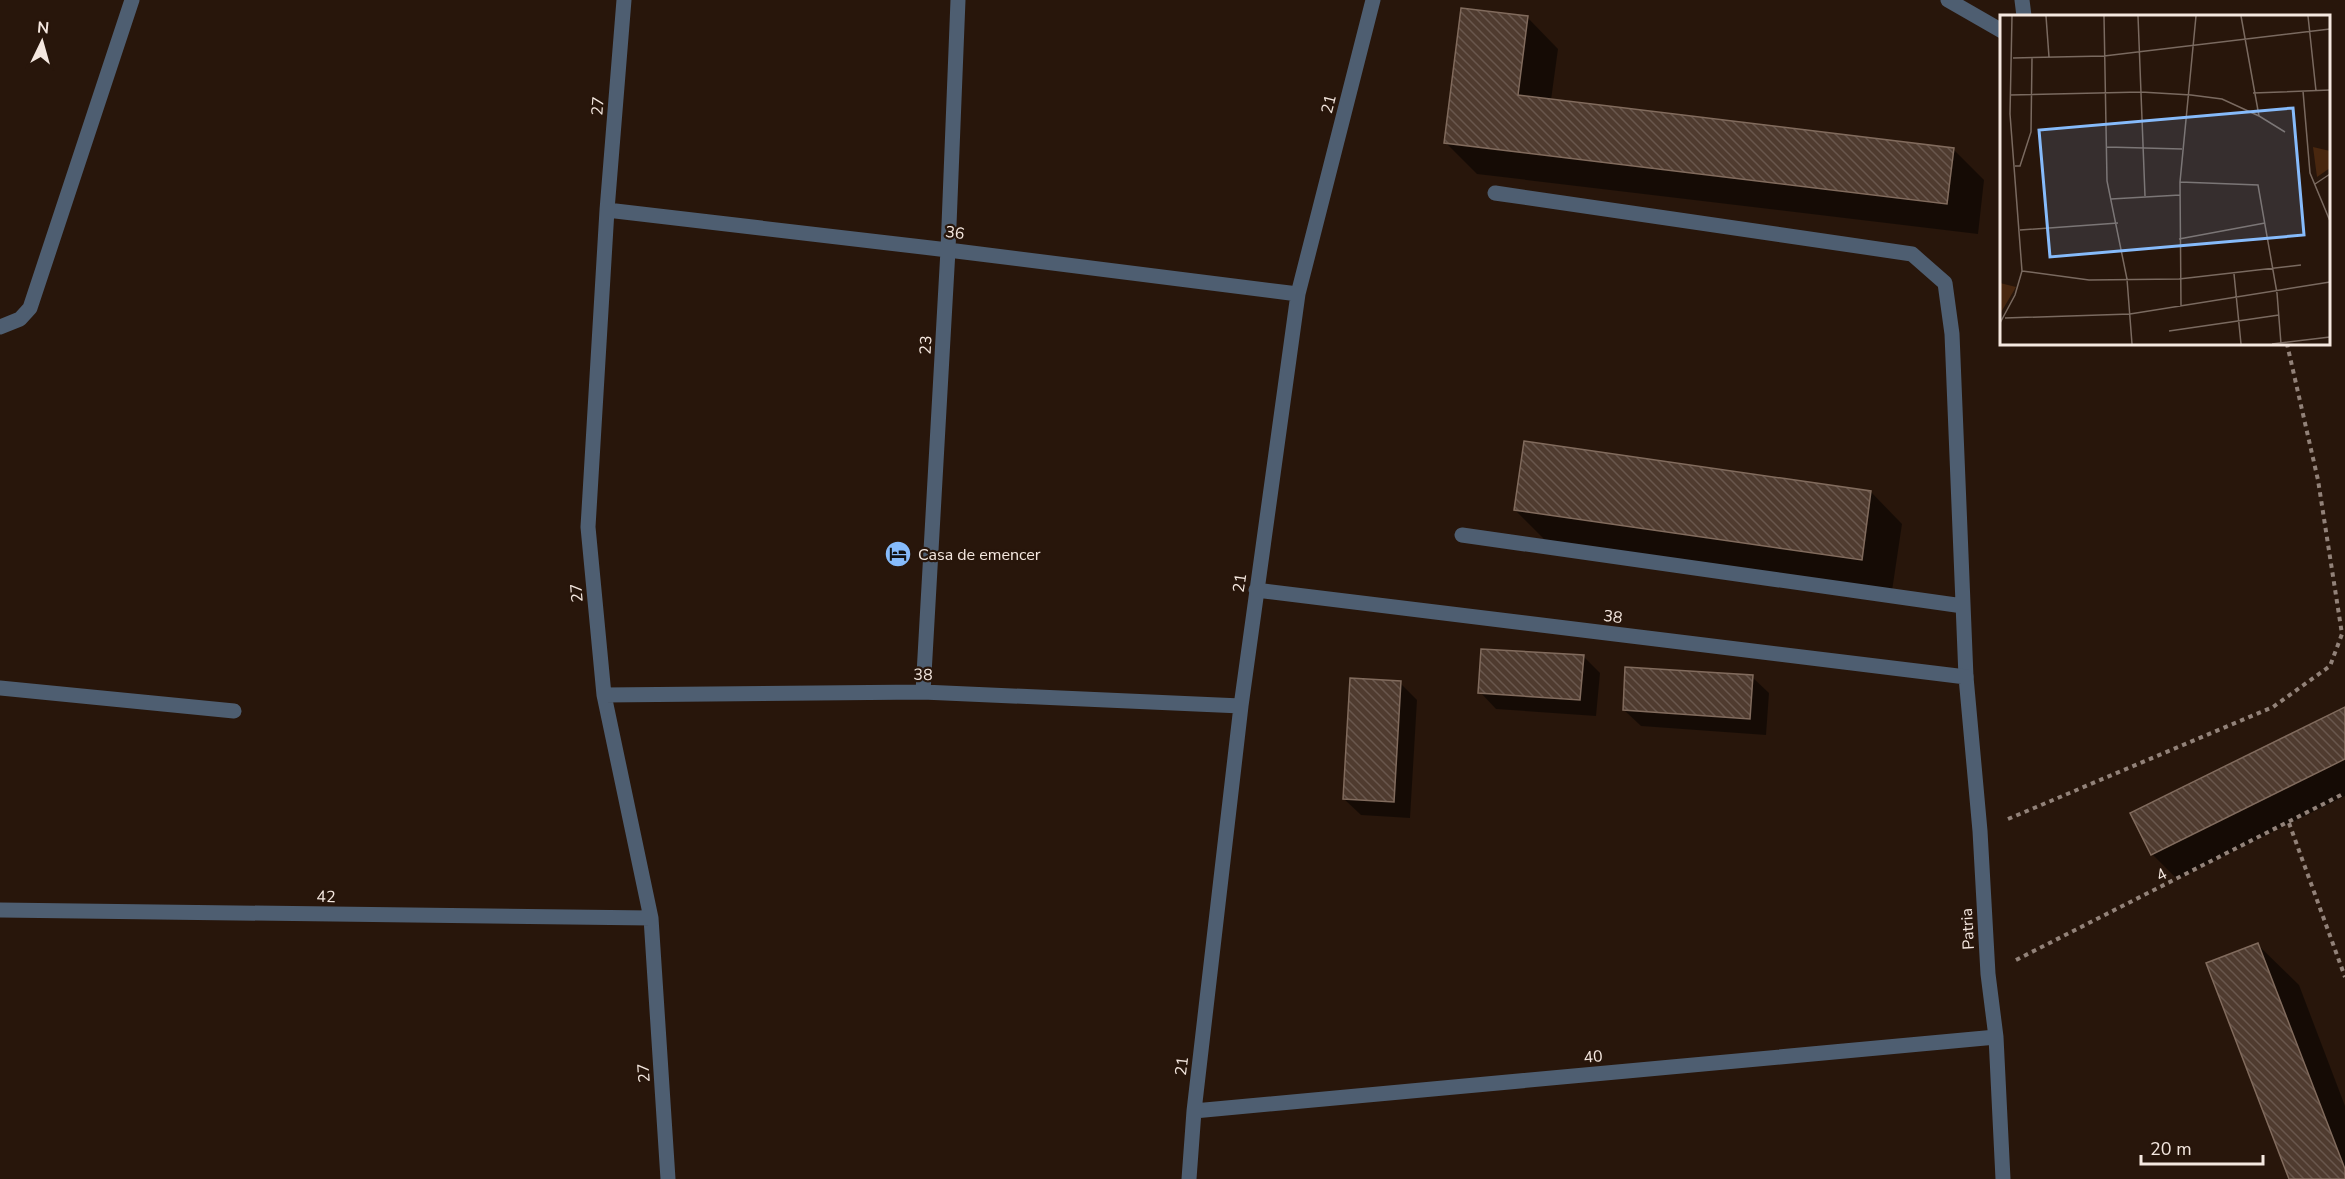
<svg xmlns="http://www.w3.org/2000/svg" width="2345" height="1179" viewBox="0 0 2345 1179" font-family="'Nunito Sans',sans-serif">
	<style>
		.shadow { fill: #0007 }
		.building { fill: url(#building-back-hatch); stroke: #816b5d; stroke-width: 1.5 }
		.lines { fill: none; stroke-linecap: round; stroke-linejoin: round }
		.path { stroke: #928279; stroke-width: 4; stroke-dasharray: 4.5 4.5; stroke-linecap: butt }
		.service { stroke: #4e5e71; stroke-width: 15 }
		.minor { stroke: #4e5e71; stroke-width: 15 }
		.labels { text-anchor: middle; stroke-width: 4.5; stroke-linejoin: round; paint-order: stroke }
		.street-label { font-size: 16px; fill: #f5e8e0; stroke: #28160b }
		.poi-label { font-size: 16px; fill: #f5e8e0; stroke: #28160b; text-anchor: start }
		.inset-road { fill: none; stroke: #7a6a60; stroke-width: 1.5 }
		.view { fill: #86bbfb; fill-opacity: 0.15; stroke: #86bbfb; stroke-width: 3 }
		.inset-edge { fill: none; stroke: #f5e8e0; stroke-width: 3 }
	</style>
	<defs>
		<pattern id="building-back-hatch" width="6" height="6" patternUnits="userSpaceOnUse" patternTransform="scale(1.5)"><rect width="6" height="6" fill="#4f3b2f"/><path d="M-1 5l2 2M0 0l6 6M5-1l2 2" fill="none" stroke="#69574d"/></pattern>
	</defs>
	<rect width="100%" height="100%" fill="#28160b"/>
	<path class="shadow" d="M1527,17L1558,49L1551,100L1953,149L1984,180L1978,234L1477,174L1446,143Z
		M1871,492L1902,524L1892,591L1546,541L1515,510Z
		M1583,656L1600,673L1596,716L1496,709L1480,692Z
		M1752,677L1769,693L1766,735L1641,726L1624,710Z
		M1400,683L1417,700L1410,818L1361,815L1344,799Z
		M2345,709V796L2177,879L2152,854Z
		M2258,945L2299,985L2345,1106V1179H2291Z"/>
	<path class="building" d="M1461,8L1528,16L1518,95L1954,148L1947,204L1444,143Z
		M1524,441L1871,491L1862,560L1514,510Z
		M1481,649L1584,655L1580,700L1478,693Z
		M1625,667L1753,675L1750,719L1623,710Z
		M1350,678L1401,681L1394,802L1343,799Z
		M2345,707V759L2151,855L2130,813Z
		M2258,943L2345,1169V1179H2289L2206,963Z"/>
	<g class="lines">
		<path class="path" d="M2008,819L2273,707L2330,666L2342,634L2318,480L2287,344
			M2289,823L2345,977
			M2016,960L2345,793"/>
		<path class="service" d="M1495,193L1912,254L1945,283L1952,334L1966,677
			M0,327L20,319L30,308L132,0
			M1462,535L1963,606
			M0,688L234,711"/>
		<path class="minor" d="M624,0L607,210L588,527L604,695L651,918L668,1179
			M1948,0L2002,31
			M2022,0L2024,16
			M607,210L948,250L1298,294
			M1256,590L1966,677L1980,831L1988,974L1996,1037L2003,1179
			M923,692L948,250L958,0
			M604,695L923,692L1241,706
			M0,910L651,918
			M1194,1111L1996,1037
			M1189,1179L1194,1111L1241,706L1298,294L1373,0"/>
	</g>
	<defs>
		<symbol id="hotel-disc" viewBox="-11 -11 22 22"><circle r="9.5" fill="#86bbfb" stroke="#28160b"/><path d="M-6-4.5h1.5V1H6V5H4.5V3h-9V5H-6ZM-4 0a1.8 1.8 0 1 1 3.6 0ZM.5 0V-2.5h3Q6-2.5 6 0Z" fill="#111"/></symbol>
	</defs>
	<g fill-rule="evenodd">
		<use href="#hotel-disc" x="883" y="539" width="30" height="30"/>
	</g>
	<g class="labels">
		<g class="street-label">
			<text transform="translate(1328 104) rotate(-76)" y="6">21</text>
			<text transform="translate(597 106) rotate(-86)" y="6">27</text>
			<text transform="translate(955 232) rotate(7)" y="6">36</text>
			<text transform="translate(925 345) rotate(-87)" y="6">23</text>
			<text transform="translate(1239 583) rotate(-82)" y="6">21</text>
			<text transform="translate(576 593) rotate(-95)" y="6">27</text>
			<text transform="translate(1613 616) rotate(7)" y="6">38</text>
			<text transform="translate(923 674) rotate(1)" y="6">38</text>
			<text transform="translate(2161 874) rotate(-27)" y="6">4</text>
			<text transform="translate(326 896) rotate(1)" y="6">42</text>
			<text transform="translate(1967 929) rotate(-93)" y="6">Patria</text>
			<text transform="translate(1593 1056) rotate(-5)" y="6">40</text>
			<text transform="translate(1181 1066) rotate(-83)" y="6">21</text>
			<text transform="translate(643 1073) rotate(-94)" y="6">27</text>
		</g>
		<g class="poi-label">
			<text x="918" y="560">Casa de emencer</text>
		</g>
	</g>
	<g transform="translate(2000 15)">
		<rect width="330" height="330" fill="#28160b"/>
		<path d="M313,132L330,136V153L317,162ZM0,268L16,272L0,299Z" fill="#49270f"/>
		<path class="inset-road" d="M46,1L49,42M104,1L107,166L127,264L132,329M138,1L145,181M241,1L259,101L285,117M308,1L316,76M13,43L104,41L330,14M303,76L310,158L330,206M253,78L330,75M10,80L141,77L191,80L222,84L259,101M107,132L182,134M15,151H20L31,117L32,43M180,167L258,170L277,278L281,329M315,169L330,159M111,184L180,180M20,215L118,208M179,224L265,208M22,256L89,265L179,264L301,250M234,259L241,329M181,291L180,167L196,1M5,303L130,299L330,267M0,308L15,280L22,256L10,99L12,1M169,316L279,300M272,329L330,322"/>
		<path class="view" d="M293,93L304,220L50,242L39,115Z"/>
		<rect width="330" height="330" class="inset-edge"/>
	</g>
	<g transform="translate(42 42) rotate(5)" stroke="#28160b" stroke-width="4.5" paint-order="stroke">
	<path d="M0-4.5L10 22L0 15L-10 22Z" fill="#f5e8e0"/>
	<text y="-9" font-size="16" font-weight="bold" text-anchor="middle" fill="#f5e8e0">N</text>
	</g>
	<path d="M2141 1155v9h122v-9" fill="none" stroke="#f5e8e0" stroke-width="3"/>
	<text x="2150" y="1155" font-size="18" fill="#f5e8e0" stroke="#28160b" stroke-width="4.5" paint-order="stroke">20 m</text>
</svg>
